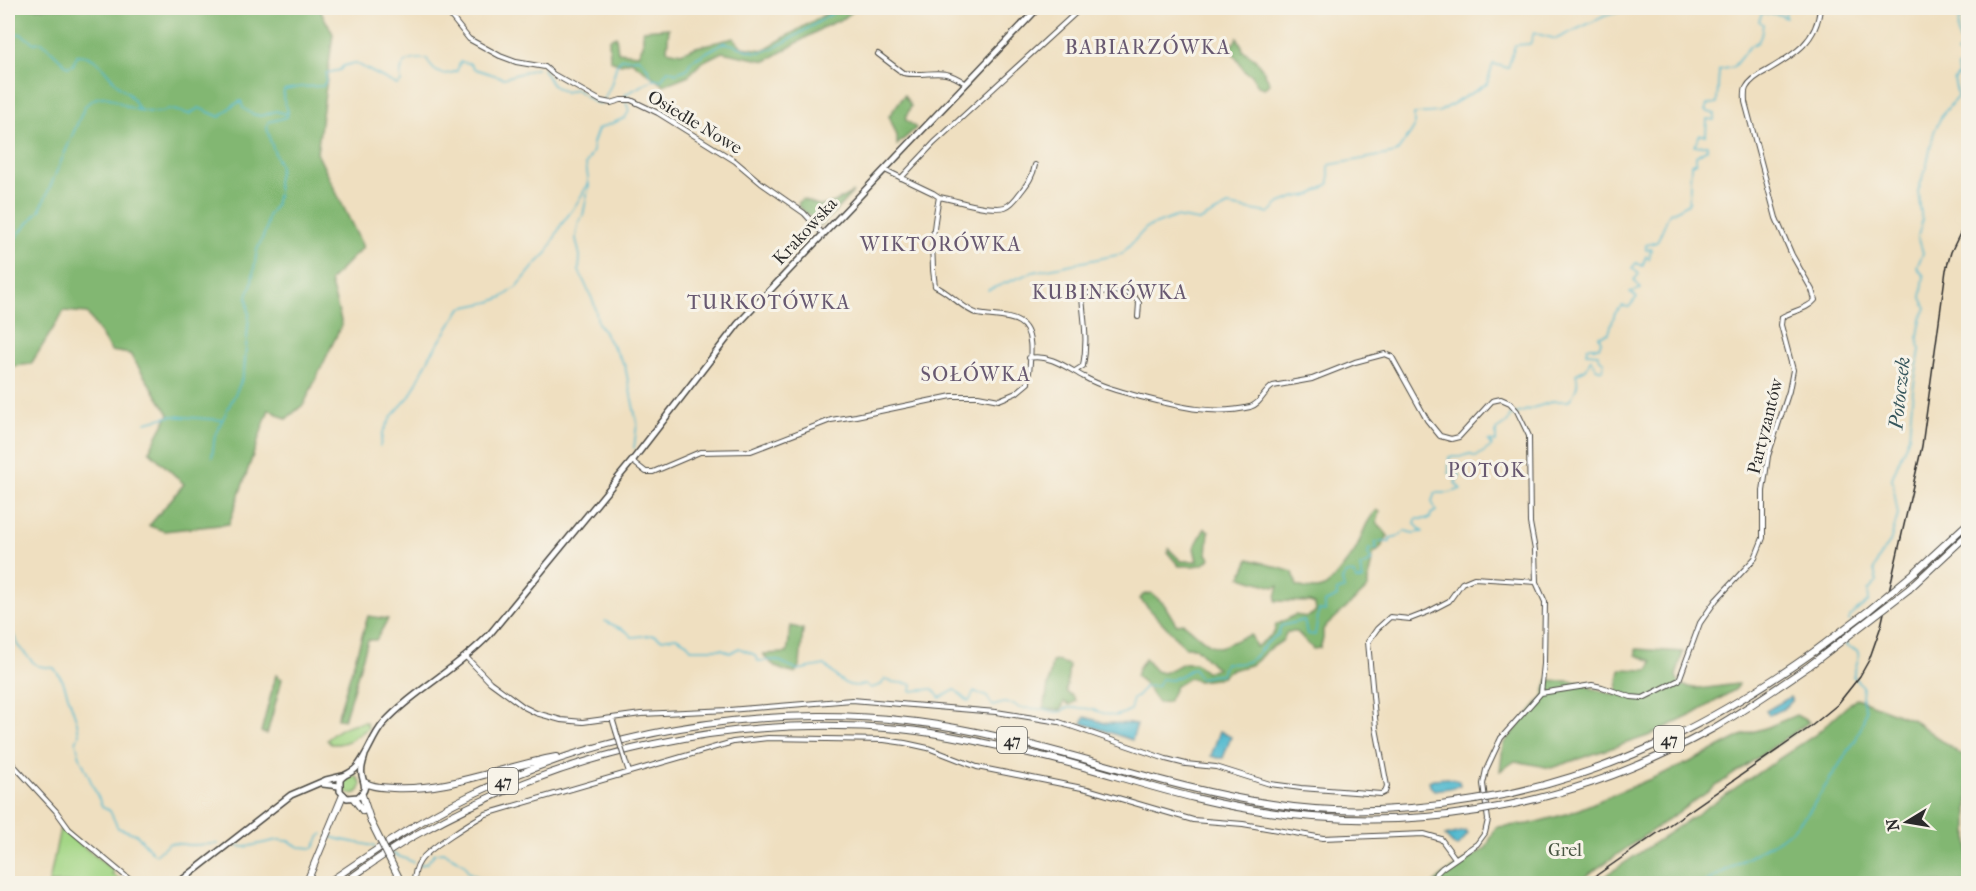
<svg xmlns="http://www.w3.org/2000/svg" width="1976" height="891" viewBox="0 0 1976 891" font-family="'IM FELL French Canon',serif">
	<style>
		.green { fill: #a3d685; stroke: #678058; stroke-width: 1.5 }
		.forest { fill: #82b772; stroke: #56714e; stroke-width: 1.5 }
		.water { fill: #51b9cf; stroke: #3e727d; stroke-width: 1.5 }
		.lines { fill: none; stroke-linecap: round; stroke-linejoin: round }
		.stream { stroke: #51b9cf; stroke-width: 1.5 }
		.minor-casing { stroke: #484641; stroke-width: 6 }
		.tertiary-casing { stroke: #484641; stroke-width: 8 }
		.secondary-casing { stroke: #484641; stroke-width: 8 }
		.primary-casing { stroke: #484641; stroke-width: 8 }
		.minor { stroke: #fff; stroke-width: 4 }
		.tertiary { stroke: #fff; stroke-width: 5 }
		.secondary { stroke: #fff; stroke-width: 5 }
		.primary { stroke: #fff; stroke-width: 6 }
		.rail { stroke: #2b2b2b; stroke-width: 1.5 }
		.minor-bridge-casing { stroke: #484641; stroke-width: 6; stroke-linecap: butt }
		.primary-bridge-casing { stroke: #484641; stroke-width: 8; stroke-linecap: butt }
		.minor-bridge { stroke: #fff; stroke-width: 4 }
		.primary-bridge { stroke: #fff; stroke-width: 6 }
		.labels { text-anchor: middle; stroke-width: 6; stroke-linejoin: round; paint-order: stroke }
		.shield { fill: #f7f3e8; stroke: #686764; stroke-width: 1.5 }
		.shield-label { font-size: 16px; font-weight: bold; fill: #2b2b2b }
		.street-label { font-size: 18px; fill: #2b2b2b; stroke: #f7f3e8 }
		.park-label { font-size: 18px; fill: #495642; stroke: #f7f3e8 }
		.neighbourhood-label { font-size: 20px; letter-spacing: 1.5px; fill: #685971; stroke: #f7f3e8 }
		.water-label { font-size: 20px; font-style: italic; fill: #36565c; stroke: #f7f3e8 }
	</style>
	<rect width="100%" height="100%" fill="#f7f3e8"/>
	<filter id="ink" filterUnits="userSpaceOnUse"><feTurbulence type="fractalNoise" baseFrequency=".0167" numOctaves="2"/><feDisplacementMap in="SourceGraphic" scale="12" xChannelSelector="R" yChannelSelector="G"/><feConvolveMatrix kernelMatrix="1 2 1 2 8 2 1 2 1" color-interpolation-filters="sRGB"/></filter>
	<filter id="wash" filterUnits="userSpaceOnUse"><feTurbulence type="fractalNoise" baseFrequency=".008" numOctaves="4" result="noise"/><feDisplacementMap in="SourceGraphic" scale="24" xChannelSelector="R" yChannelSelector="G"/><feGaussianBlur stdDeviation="1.35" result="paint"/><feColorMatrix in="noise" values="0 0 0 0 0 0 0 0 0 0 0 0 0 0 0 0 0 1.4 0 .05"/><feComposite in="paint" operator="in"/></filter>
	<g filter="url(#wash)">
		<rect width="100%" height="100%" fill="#efdfc0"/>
		<path class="green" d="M366,722L368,728C356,737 347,745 331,744L327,740C337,728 351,723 366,722Z
			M343 785a9 9 0 1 1 18 0a9 9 0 1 1-18 0Z
			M60,828L114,871L112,874L126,883H49Z"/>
		<path class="forest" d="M8,8H319L333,34L317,153L363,247L330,281L342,324L304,404L286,419L269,409L229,524L164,531L149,526L184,484L149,451L169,414L130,354L111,351L87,313L64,311L31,364L8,367Z
			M836,8H857L844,18L824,27L766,61L722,52L702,62L689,75L664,85L631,61L621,64L610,60L609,39L616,36L618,52L638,54L643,45V30L669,28L667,50L681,53L696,47L734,38L742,47L763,50Z
			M1237,38L1242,46L1243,51C1256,57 1265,72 1270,84L1264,88L1258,86L1252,75L1245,72L1230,48Z
			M904,95L911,106L905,119L916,128L897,145V136L889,116Z
			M853,192L821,226L798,206L799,202L802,199L821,206L835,202Z
			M1377,510L1380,512L1377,522L1388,536L1379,550L1373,554C1372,566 1367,576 1368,588L1323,629V639L1320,648L1313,649L1297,632H1287L1282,641L1265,652L1257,661L1250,665L1228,671L1223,676L1214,679L1198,681L1189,678L1176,686L1168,702L1158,703L1143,682L1136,676L1139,667L1145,659L1156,671L1163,673L1184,663H1195L1207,672L1217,669L1195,647H1185L1140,599L1143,595L1151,593L1164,604L1176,624L1183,623C1194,630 1210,651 1223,646C1233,642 1240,637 1251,635L1256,647L1274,633L1276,625L1295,615L1307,617L1316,612L1315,604L1310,602L1276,601V597L1279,586L1274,587L1241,577L1249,559L1293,572L1297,586C1324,594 1327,587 1343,567C1348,560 1354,554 1357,547C1363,534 1366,520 1377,510Z
			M1205,528L1209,531L1207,554L1210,558C1204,569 1190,565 1179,566L1168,553L1169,549L1181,561H1197L1194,548Z
			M368,616L388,619L376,640H368L344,720L337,719Z
			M791,626L803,629L800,664L795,673C782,672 771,665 763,654L787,653Z
			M1636,649L1683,652L1676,676L1680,685L1699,689L1738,684L1736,689L1694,714L1648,736L1551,768L1515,761L1500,771L1503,744L1543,697L1548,680L1580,682L1591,688L1616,695L1620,669L1649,670L1652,661L1636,655Z
			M1056,661L1069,665L1066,692L1073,696L1076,701L1070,705L1064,702L1061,710L1044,709L1052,662Z
			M276,675L282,679L267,734L261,732Z
			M1856,698L1913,720L1968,760V883H1595L1753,776L1815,735Z
			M1796,715L1809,722L1576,883H1434L1443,875L1486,848L1496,827L1529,824L1570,813L1688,763L1743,735L1768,727Z"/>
		<path class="water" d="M1790,697L1792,701L1783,709L1769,715L1766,711Z
			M1085,717L1105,723L1137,724L1132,740L1082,723Z
			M1220,731L1231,737L1223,758H1218L1211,756Z
			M1448,778L1459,781L1460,785L1450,788L1434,790L1430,786L1429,781L1433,779Z
			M1465,831L1468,834L1458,846H1455L1445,836Z"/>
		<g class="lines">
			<path class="stream" d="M8,34H21L34,43L42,42L68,67L73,65L77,55C97,54 106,73 118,85C128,93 133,97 139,110C151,112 158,115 169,109L189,114L199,108L220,117L232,106L241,101L243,108L252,114L261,116L276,111L285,114L288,111L283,98L284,90L300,87L323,86L326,81V73L340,70L343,66L355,63L397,85L401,82C398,62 408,58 427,59C433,73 443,77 457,71L460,62L469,63L475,69L504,78L538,68
				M543,69C553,84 546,83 565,92L575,89L594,102L602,104
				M653,78L661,80L668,70L676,73L687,69L691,61L723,43C736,43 746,52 759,52C775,52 825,17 841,8
				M625,98L626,94L654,79
				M604,99L611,85L617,64L621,59L639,58L647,67L651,76
				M626,102L629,111L625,118L598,129L593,143V151L586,164L589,186L583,215L578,224L576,239L580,256L579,271L594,303L598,323L625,366L637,424L634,448
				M8,246L40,210L85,106C107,85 116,106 138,110
				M988,290L1033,272L1122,254L1146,228L1175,217L1199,221L1228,206L1269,213L1280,203L1296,197L1311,195L1329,184V165L1396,153L1414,128V114L1439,112L1487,84L1493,64L1508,68L1515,45L1530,44L1534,33L1556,39L1605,16L1619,12L1621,8
				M146,422L171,416L222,420
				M380,446L383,432L392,416L410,396L430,356L461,308L490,302L503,297L517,287L536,264L547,253L561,225L576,205L588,184
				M212,457L215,435L240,384L244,371L249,315L247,296L251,287L257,250L266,230L268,216L275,206L278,192L277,182L280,167L270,140L267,127L268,122L287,117L288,111
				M605,621L626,631L632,637L654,635L661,639L676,637L687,643L691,649H722L730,653L739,648L755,655L758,661L777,660L798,670L825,665C837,677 846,691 865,684L871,688L881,685L885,679L892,682L912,684L911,691L933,689L940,698L955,690L969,702L974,691L987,697L993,706L1003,703L1014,704L1019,708L1044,709L1055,712H1061L1066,708C1074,708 1087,707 1094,710C1111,716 1114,719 1130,710L1133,699L1138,696L1144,687L1157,686L1161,679L1172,680L1194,668L1199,678L1221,674L1225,663C1262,667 1253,648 1278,635L1281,626L1304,620L1307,634L1315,635L1319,610L1325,611V603L1337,596V591L1344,589L1342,580L1347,573L1354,574L1356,580H1363L1360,567L1372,561L1368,555L1369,549H1377L1375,542H1390V538L1399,536L1405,531L1413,533L1423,532L1415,524L1416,519H1430L1431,514L1436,511L1432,501L1435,493H1449L1461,489L1455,483L1460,475L1449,473V457H1460L1469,454L1476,457L1492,446L1488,441L1496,442V430L1508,422L1510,416L1554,401H1569C1575,392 1580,384 1576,374L1586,369L1591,359L1596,368L1602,370L1604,362L1600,359L1598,354L1586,353L1587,347H1599L1601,341L1599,336L1609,333L1615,313L1622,306L1629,307L1637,297L1630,292L1641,289L1634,280L1639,274L1632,268L1636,263L1643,266L1646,256L1649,259L1651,249L1646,250V245L1657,242L1669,214L1689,203L1691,164L1696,162V156L1707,149V145L1694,146L1700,135H1706L1707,119L1714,120L1715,114L1705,111L1707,105L1717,103L1719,70L1733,67L1750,46L1758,42L1761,36L1763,24L1759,21L1762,13L1781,15L1786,18L1785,8
				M1849,621L1850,616L1869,601L1868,591L1877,582L1874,570L1878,560L1890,542L1898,515L1892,478L1909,436L1913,390L1920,350L1918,336L1921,319L1926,308L1921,298L1924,276L1917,267L1923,253L1918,236L1922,222L1918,191L1926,168L1934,132L1942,115L1958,96L1954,80L1958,75L1957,67L1964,65L1961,57L1957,53L1963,47C1954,34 1957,22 1965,8
				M8,626L14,636L18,646L33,662L38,666L54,668L63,681L77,722L79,735L76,742L80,757L102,806L110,811L118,828L136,834L154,854
				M328,835C342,843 360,841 375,847
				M237,846L245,847L278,840L289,841L299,847L314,848L320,836L323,834
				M391,853L413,862
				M156,854L170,843L190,845L218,844
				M420,865L427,863L435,853L443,852L461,862L465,865L468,872L482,879L484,884
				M1702,884L1780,839L1793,829L1808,813L1856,739L1862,725L1866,710L1862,699L1863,686L1853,677L1859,656L1857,650L1846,646V640"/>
		</g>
	</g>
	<g filter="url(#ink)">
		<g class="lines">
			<defs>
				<path id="minor" d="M449,14L469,39L500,56L516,62L545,67L553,74L601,101L611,103L621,100H631L658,113L735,161L761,183L804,213L823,234
					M878,54L903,73C929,78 940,65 965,83
					M901,178L934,143L1081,8
					M939,197C955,200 969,205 984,207C1003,209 1008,210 1020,193C1027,184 1033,177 1035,165
					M1029,358C1050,354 1067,368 1084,377C1102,387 1122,392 1141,397C1177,406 1213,416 1250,407C1262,403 1263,392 1273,386L1312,379L1355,362L1385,354L1392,357L1427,420L1440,436L1451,439L1459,437L1492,401L1501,399L1510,403L1517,411L1529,436L1530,523L1535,550L1536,582L1545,602L1544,664L1541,693L1501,738L1486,770L1483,784L1488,820L1485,833L1477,844L1442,868L1426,884
					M1075,371L1083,366C1088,340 1084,322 1082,297L1083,294C1099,292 1130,286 1139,303L1138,317
					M632,461L646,472H653L700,452L751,451L831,420L856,416L952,396H978L999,400L1016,393L1028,383C1029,366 1037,332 1019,322C1008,315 991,317 978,314C962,309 951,293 935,286C930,256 933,228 939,197L933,193L885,170
					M466,657L490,682L524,707L536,713L561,720L583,722L641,714L729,710L852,700L996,712L1059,722L1166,759L1186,764L1216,767L1270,784L1301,788L1381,794L1385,792L1387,786L1376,728L1368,642L1377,629L1390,617L1410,619L1428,612L1449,601L1462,583L1474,578L1536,582
					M1541,693L1592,685L1602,687L1631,697L1643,698L1679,680L1700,623L1716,600L1755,558L1763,538V491L1768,456L1789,391L1793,370L1781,325L1782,317C1792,311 1808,309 1815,300L1812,290L1792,255L1776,218L1745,102C1745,98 1744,92 1746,88C1750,80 1760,74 1768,70C1795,54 1817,41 1820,8
					M612,718L616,731
					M8,759L56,811L69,829L135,884
					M625,760L629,772
					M414,884C414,875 415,868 420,861C429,848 471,822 486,814L733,742L768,738L884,740L905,743L928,748L977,767L1087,789L1193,820L1243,824L1323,838L1424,834L1441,839L1455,858"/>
				<path id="tertiary" d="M323,784L339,786
					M177,884L291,795L326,780L343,776"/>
				<path id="secondary" d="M365,755C364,760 360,769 362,775C364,785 368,789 358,797L347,798L340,791V780C344,773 352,774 357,767C368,754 372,737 383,724C413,691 458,668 489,635L632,461L738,324L1038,8"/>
				<path id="primary" d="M1915,572L1968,523
					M1909,589L1968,534
					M366,783C374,788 383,787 393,788C449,791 501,767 556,757
					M1508,794C1625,768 1717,720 1815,651
					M362,795L371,822
					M354,799L363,811
					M1509,805C1581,790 1648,765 1712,729C1745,710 1777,688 1809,666
					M306,884L343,795
					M326,884C373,852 419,820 469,796C634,716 826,695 1003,738C1093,759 1180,790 1272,804C1339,815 1408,811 1475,800
					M342,884C368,866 393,847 421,832C567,750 734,714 900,729C950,734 998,746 1046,757C1096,769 1145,786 1195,798C1287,820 1383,826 1477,811"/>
			</defs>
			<use href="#minor" class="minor-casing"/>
			<use href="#tertiary" class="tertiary-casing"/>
			<use href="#secondary" class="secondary-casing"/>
			<use href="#primary" class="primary-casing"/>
			<use href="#minor" class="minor"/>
			<use href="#tertiary" class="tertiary"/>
			<use href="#secondary" class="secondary"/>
			<use href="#primary" class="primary"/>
			<path class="rail" d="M1584,884L1809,728L1837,705L1860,676L1869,660L1881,626L1922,446L1946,270L1951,252L1968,217"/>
			<defs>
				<path id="minor-bridge" d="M616,731L625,760"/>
				<path id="primary-bridge" d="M1815,651L1868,611L1915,572
					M1809,666L1909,589
					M1475,800L1508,794
					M1477,811L1509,805
					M371,822L402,884"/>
			</defs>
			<use href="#minor-bridge" class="minor-bridge-casing"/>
			<use href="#primary-bridge" class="primary-bridge-casing"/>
			<use href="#minor-bridge" class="minor-bridge"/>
			<use href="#primary-bridge" class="primary-bridge"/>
		</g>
	</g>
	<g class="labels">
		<g class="shield">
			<rect x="1654" y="726" width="30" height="26" rx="4.5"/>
			<rect x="997" y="727" width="30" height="26" rx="4.5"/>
			<rect x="488" y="768" width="30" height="26" rx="4.5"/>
		</g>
		<g class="shield-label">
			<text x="1669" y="745">47</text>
			<text x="1012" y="746">47</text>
			<text x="503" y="787">47</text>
		</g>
		<g class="street-label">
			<text transform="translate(695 122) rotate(31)" y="6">Osiedle Nowe</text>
			<text transform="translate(805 231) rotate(-47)" y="6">Krakowska</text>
			<text transform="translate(1765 426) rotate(-76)" y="6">Partyzantów</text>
		</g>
		<g class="park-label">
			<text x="1565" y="856">Grel</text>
		</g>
		<g class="neighbourhood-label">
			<text x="1148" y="54">BABIARZÓWKA</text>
			<text x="941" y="251">WIKTORÓWKA</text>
			<text x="1110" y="299">KUBINKÓWKA</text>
			<text x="769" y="309">TURKOTÓWKA</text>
			<text x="976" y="381">SOŁÓWKA</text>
			<text x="1487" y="477">POTOK</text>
		</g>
		<g class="water-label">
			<text transform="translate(1899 393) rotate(-84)" y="7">Potoczek</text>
		</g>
	</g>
	<rect width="1976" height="891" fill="none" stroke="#f7f3e8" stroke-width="30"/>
	<g transform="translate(1907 822) rotate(259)" stroke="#f7f3e8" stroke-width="4.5" paint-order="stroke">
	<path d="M0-4.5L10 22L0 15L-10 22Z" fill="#2b2b2b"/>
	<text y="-9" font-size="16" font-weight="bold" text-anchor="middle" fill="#2b2b2b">N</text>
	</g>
</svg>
